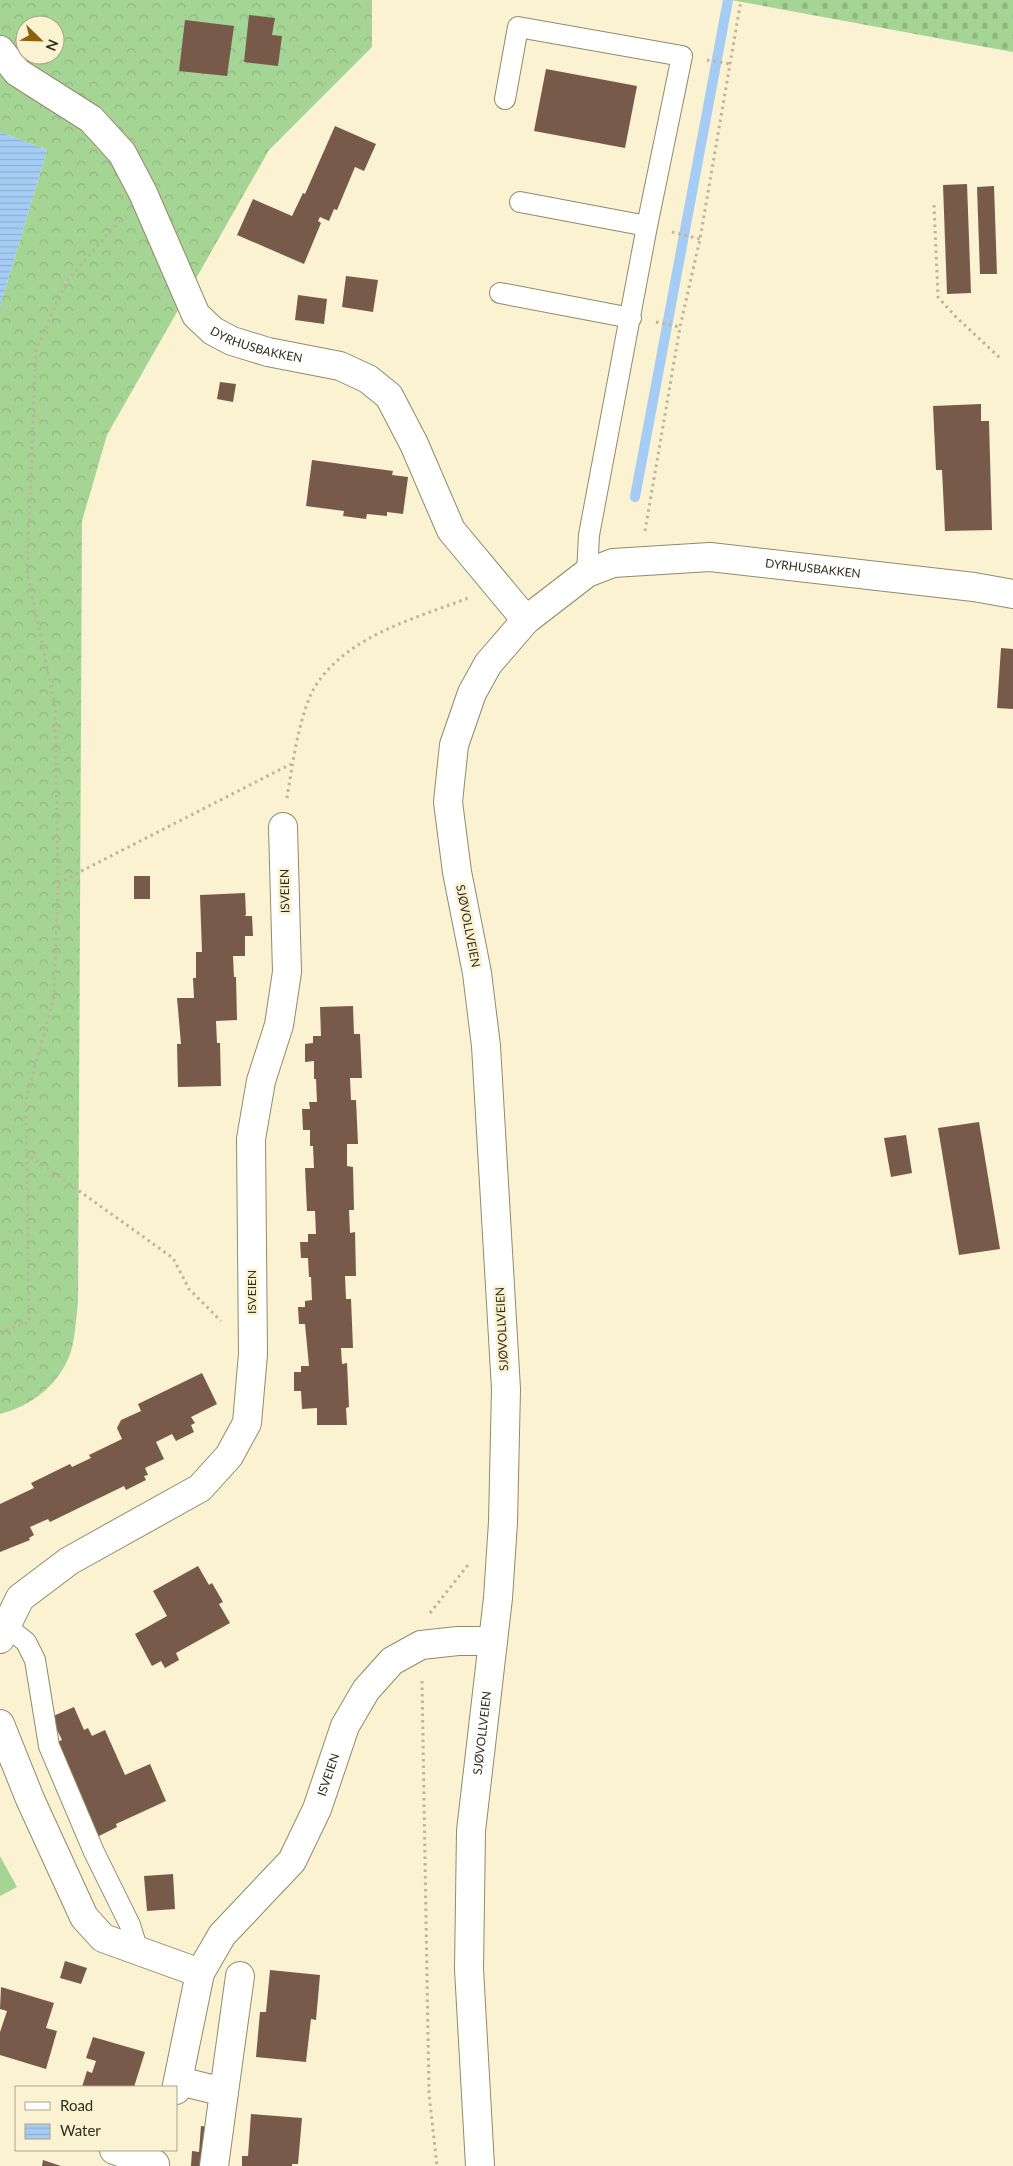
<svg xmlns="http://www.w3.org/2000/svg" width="1013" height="2166" viewBox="0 0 1013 2166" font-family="Lato,sans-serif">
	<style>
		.green { fill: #a5d595 }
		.forest { fill: url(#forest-crowns); fill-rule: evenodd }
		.cemetery { fill: url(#cemetery-stones) }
		.water { fill: url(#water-rules) }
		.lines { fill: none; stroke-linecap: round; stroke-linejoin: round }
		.stream { stroke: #a5ccf4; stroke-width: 10 }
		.building { fill: #775a4a }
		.service-casing { stroke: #928a6b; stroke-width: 22 }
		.minor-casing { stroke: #928a6b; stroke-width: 30 }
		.path { stroke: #bcb59a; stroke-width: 3; stroke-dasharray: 2.5 4; stroke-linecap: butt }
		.service { stroke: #fff; stroke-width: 20 }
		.minor { stroke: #fff; stroke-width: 28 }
		.labels { text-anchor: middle; stroke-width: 5; stroke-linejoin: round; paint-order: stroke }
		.street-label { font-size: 12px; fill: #312d20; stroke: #faf2d0 }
	</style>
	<defs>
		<pattern id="forest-crowns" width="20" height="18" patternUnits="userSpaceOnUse" patternTransform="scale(1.25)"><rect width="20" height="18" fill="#a5d595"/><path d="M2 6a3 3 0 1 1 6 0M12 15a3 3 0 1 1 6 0" fill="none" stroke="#8eb780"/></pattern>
		<pattern id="cemetery-stones" width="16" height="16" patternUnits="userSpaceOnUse" patternTransform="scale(1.25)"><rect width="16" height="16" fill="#a5d595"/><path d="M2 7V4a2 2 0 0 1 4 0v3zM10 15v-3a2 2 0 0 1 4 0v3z" fill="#8eb780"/></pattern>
		<pattern id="water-rules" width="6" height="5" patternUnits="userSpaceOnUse" patternTransform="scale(1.25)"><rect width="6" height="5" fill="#a5ccf4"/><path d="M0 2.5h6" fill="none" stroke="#8eb0d1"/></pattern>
	</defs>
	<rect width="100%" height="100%" fill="#faf2d0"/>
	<path class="green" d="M0,1856L17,1887L0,1896Z"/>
	<path class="forest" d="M0,0H372V47L269,150L107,435L82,521L78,1303C76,1318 75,1343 69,1357C56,1387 31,1406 0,1414V306L47,150L0,132ZM25,25H55V55H25Z"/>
	<path class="cemetery" d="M731,0H1013V52Z"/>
	<path class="water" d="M0,132L47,150L0,306Z"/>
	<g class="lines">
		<path class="stream" d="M635,497L728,0"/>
	</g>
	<path class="building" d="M249,15L275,18L272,35L282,36L278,66L244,62Z
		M185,20L234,26L227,76L179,71Z
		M546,69L637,86L625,148L534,131Z
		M335,126L376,144L364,171L355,167L337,210L334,209L329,221L320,217L318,221L321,223L304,264L237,235L253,199L292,216L303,193L305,194Z
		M967,184L971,293L947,294L943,185Z
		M994,186L997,274H980L977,187Z
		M346,276L378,280L373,312L342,307Z
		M298,295L327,299L324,324L295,320Z
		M220,382L236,384L233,402L217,399Z
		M981,404V421H989L992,530L945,531L942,470H936L933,406Z
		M312,460L393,471L392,475L408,477L403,514L387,512V516L367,514L366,519L343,516L344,511L306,506Z
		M1001,648L1013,649V709L997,708Z
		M134,876H150V899H134Z
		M245,893L246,915L244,916H252L253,936H245V956H233L234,977H236L237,1020L216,1021L217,1043H220L221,1086L178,1087L177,1044H181L177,998H194L193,978H196V952H202L200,895Z
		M353,1006L354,1034H360L362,1078H350L351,1100H356L358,1144H347V1166L353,1167L354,1210H349L350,1233L355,1232L356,1276H345L346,1299H351L353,1348H341L342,1364L347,1363L349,1407L346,1408L347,1425H317V1408L302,1409L301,1391H294V1372H301V1366H309L305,1324H299L298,1307H305V1301L312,1300L311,1277H309L308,1258H301L300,1242H308V1234H316L315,1211H307L305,1168H314L313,1146H310V1130H303L302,1109H310L309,1102H317L316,1079H314V1061L305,1062V1044L313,1043V1036H321L320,1007Z
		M979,1122L1000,1249L959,1255L938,1128Z
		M906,1135L912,1173L891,1177L884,1138Z
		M202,1373L217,1404L191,1417L195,1423L191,1425L194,1432L176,1441L172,1434L156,1442L164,1459L145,1468L148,1475L144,1476L146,1480L126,1490L124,1486L50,1522L48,1519L30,1527L34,1535L29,1538L30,1540L0,1552V1504L34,1488L31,1483L70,1464L72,1467L91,1458L89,1455L122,1439L117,1428L121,1420L141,1411L138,1404Z
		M198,1566L209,1585L212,1583L223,1602L219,1604L230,1623L176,1653L179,1660L165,1668L161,1661L152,1666L135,1634L167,1616L153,1591Z
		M74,1707L84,1730L88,1728L92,1736L105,1730L125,1775L150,1764L166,1801L116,1824L117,1827L97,1837L73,1783L75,1781L57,1742L62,1740L51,1717Z
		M173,1874L175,1909L147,1911L144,1876Z
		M65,1961L87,1968L81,1984L60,1978Z
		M270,1970L320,1975L316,2020L311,2019L306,2062L256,2057L260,2012H266Z
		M1,1987L54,2003L46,2028L57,2031L46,2069L0,2055V2032L7,2011L0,2009Z
		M93,2037L145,2052L134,2087H82L87,2071L92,2073L96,2061L86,2058Z
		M251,2114L302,2118L298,2164H292V2166H242V2156H248Z
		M201,2126L217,2128L207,2166H191L192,2151L199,2152Z
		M43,2160L61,2166H42Z"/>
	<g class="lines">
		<defs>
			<path id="service" d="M505,99L518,27L682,56L647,226L589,535L587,573
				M520,202L647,226
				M500,293L631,318
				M6,1626L26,1642L35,1660L49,1746L94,1852L130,1925L138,1951"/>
			<g id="minor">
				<path id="s1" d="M0,50L17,72L91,119L122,153L143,193L196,315L213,331L232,341L268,352L340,366L368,379L389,396L414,444L451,530L526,620"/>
				<path d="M0,1639L20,1598L69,1561L200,1488L229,1456L247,1423L253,1354L251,1139L261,1081L279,1025L287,972L283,827"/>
				<path d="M0,1724L30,1799L84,1917L103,1938L200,1973"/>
				<path d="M179,2081L224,2092L214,2166"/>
				<path id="s2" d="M176,2090L200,1973L222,1935L292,1861L317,1809L345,1726L366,1690L392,1661L421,1645L458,1641H493"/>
				<path d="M224,2092L240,1976"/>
				<path d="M114,2150L155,2164"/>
				<path id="s3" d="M480,2166L469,1969L471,1831L498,1598L503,1522L506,1389L486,1046L477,973L457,872L448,802L454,745L472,693L488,664L526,620L587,573L613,563L710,557L974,587L1013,594"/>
			</g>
		</defs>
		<use href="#service" class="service-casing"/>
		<use href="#minor" class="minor-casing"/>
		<path class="path" d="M707,60L730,64
			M934,205L938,297L955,316L1000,358
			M672,232L700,239
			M656,322L680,327
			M645,531L680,327L700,239L741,0
			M287,798C292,767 300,707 318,682C352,634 417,618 468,598
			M58,883L291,764
			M26,1153L173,1258L189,1289L221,1321
			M0,1332L29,1322L26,1100L54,997L58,883L55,705L27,571L36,350L66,282L122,218
			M430,1613L468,1565
			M422,1681L429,2094L437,2166"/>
		<use href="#service" class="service"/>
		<use href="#minor" class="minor"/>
	</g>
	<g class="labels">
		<g class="street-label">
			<text dy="4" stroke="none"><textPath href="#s1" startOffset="409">DYRHUSBAKKEN</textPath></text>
			<text dy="4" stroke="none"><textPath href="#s3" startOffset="1879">DYRHUSBAKKEN</textPath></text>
			<text transform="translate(285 891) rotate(-91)" y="4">ISVEIEN</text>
			<text transform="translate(468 926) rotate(79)" y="4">SJØVOLLVEIEN</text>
			<text transform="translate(252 1292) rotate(-90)" y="4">ISVEIEN</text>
			<text transform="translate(502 1329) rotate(-93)" y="4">SJØVOLLVEIEN</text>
			<text dy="4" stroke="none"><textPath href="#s3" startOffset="434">SJØVOLLVEIEN</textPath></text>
			<text dy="4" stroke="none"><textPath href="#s2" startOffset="359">ISVEIEN</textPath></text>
		</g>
	</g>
	<rect x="15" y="2086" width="162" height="65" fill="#faf2d0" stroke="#aaa38a"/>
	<rect x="25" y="2102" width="25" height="8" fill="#ffffff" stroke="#aaa38a"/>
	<text x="60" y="2111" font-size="15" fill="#312d20">Road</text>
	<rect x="25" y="2124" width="25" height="15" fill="url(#water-rules)" stroke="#aaa38a"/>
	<text x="60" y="2136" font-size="15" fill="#312d20">Water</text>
	<g transform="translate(40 40) rotate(113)"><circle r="24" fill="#faf2d0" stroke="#aaa38a"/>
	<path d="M0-4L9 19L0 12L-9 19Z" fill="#8f610b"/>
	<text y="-8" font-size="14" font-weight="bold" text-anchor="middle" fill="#312d20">N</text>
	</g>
</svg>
